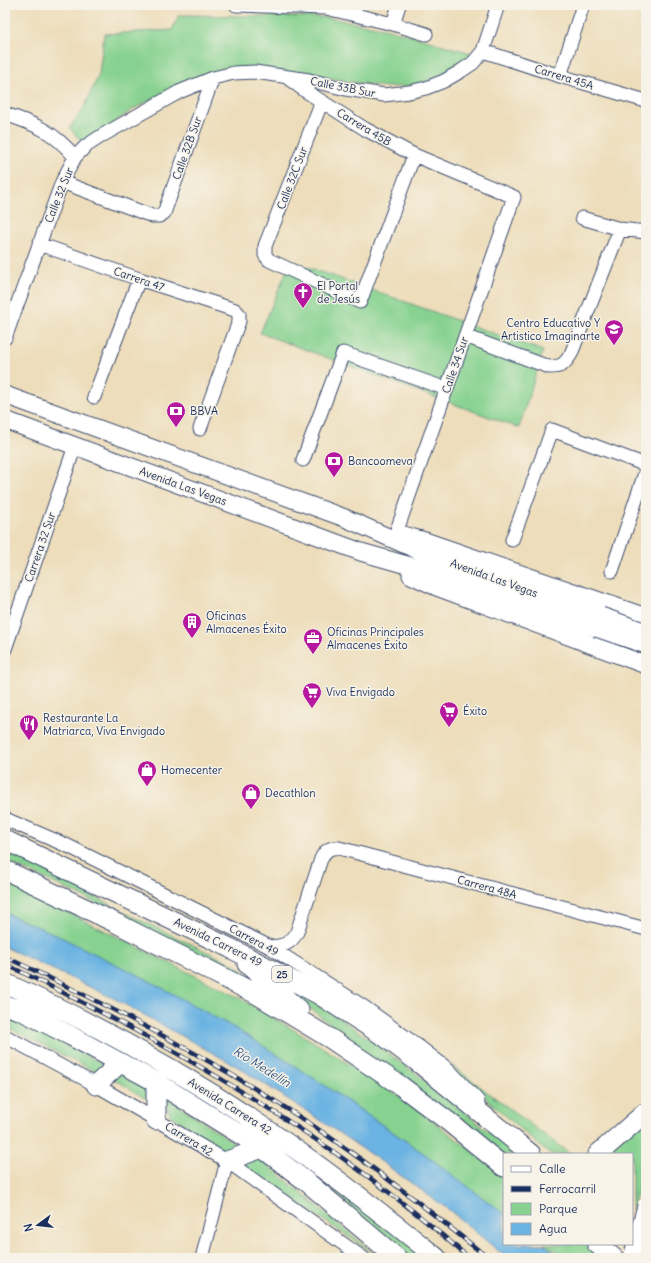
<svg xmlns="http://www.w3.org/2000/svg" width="651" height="1263" viewBox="0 0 651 1263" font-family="Delius,sans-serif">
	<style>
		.green { fill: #87d290; stroke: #518077 }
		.water { fill: #6ab3e2; stroke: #4271a0 }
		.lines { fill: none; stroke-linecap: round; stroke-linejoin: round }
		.minor-casing { stroke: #3a496c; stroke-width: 15 }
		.major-casing { stroke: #3a496c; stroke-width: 19 }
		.highway-casing { stroke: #3a496c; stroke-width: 21 }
		.minor { stroke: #fff; stroke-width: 13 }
		.major { stroke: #fff; stroke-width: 17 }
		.highway { stroke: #fff; stroke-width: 19 }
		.rail-casing { stroke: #1b2f5e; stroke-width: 4.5 }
		.rail { stroke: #f7f3e8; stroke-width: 3; stroke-dasharray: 9; stroke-linecap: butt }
		.major-bridge-casing { stroke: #3a496c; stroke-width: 19; stroke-linecap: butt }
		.major-bridge { stroke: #fff; stroke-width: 17 }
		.labels { text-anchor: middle; stroke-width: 3; stroke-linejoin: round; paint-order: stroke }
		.shield { fill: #f7f3e8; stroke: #5d6a87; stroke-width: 1 }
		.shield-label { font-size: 10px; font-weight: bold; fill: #1b2f5e }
		.street-label { font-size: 11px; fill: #1b2f5e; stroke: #f7f3e8 }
		.poi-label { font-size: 11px; fill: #1b2f5e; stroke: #f7f3e8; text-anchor: start }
		.water-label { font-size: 12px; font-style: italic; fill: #335786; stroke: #f7f3e8 }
	</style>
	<rect width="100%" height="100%" fill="#f7f3e8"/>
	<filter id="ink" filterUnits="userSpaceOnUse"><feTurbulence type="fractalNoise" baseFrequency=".025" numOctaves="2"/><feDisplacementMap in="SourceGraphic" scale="8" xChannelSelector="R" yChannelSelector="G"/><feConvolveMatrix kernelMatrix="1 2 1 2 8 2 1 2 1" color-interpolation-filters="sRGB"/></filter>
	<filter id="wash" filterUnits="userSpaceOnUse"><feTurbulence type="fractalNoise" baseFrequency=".012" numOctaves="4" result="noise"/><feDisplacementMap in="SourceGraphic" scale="16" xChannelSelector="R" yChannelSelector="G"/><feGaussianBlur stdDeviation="0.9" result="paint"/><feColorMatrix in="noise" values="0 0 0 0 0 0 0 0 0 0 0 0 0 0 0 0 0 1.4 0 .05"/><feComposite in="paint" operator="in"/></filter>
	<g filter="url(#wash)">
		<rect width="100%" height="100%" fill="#edddba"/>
		<path class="green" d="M179,15L323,17L388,29L471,53L461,64L445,74L430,81L411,86L387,87L356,83L316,75L234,67L174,87L132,110L85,143L75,135L70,127L84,108L99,74L104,34L172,30Z
			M291,261L543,351L519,428L260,333Z
			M5,850L34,863L123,912L235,965L281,1000C190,952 100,902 5,861Z
			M5,881L238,997L314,1042L404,1099L472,1151L504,1177V1214L426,1155L315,1079L236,1029L144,978L50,932L5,913Z
			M277,982L341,1019L384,1050L418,1075L517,1154L504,1155L375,1060Z
			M5,1014L34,1027L107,1066L94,1071L5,1026Z
			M450,1064L570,1154H549L464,1079Z
			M122,1072L147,1088L148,1100L111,1077Z
			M165,1096L239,1146L224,1152L170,1115Z
			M646,1117V1164L632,1211V1154H603Z
			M259,1158L380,1258L240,1164Z
			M331,1182L427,1258H411L331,1190Z
			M544,1244H585L602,1258H579L549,1248Z"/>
		<path class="water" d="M5,913L50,932L144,978L236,1029L315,1079L426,1155L504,1214V1244H544L561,1258H507L449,1210L379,1160L311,1114L238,1067L113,998L5,947Z"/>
	</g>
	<g filter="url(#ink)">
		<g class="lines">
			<defs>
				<path id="minor" d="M236,5L326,8L393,24L426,34
					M393,24L399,5
					M483,51L560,76L646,101
					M560,76L583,5
					M288,78L304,90L365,129L414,155L514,197L396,533
					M322,101L265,246V255L269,260L360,302L414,155
					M5,114C36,124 54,132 75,157
					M62,182L152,216H159L164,213L213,78
					M582,218L620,229L646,232
					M39,244L139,279L235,310L239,314V321L200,429
					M465,336L549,367C562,367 564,365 571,354L620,229
					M5,338L62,182L75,157L86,146L103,135L179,92L213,78L234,73L255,72L309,80L346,89L384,95L409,92L426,88L444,81L461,71L473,63L483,51L498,5
					M94,397L139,279
					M303,460L343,353L447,389
					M512,540L552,430L646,465
					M612,571L646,470
					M5,649L75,446
					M5,819L68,846L270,947L364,1007L418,1046L449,1070L478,1101
					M270,947C283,946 291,944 297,932L321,859C325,850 330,847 339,848L646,929
					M5,1036L96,1085L227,1161L363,1258
					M202,1258L227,1161"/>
				<path id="major" d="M5,395L345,518L424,553L601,616
					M5,420L361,552L442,575L596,628
					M403,535L428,542L646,617
					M411,575L437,587L646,665
					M644,1258L646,1251"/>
				<path id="highway" d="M5,840L230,948L318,994L385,1037L419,1063L531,1154
					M5,870L118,924L258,995L331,1039L401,1086L449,1122L504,1167
					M247,964L299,1010
					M5,983C105,1028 201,1083 291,1146C341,1181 389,1219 437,1258
					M5,1005L22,1011L71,1036L156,1082L262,1148L307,1182L397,1258
					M156,1082V1120
					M96,1085L120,1063
					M598,1154L646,1112
					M227,1161L262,1148
					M597,1244L614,1258"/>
			</defs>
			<use href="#minor" class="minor-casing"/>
			<use href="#major" class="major-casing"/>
			<use href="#highway" class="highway-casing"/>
			<use href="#minor" class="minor"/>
			<use href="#major" class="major"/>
			<use href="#highway" class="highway"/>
			<defs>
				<path id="rail" d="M5,957C39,972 72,989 106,1006C169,1038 230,1072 289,1110C359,1155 424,1206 488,1258
					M5,964C171,1044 330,1135 469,1258"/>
			</defs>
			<use href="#rail" class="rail-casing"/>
			<use href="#rail" class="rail"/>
			<defs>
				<path id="major-bridge" d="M601,616L646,632
					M596,628L646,645
					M632,1258L646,1206"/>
			</defs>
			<use href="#major-bridge" class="major-bridge-casing"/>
			<use href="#major-bridge" class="major-bridge"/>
		</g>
	</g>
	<defs>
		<symbol id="church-pin" viewBox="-11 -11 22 30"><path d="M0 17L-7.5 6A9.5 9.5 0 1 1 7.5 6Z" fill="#b5179e" stroke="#f7f3e8"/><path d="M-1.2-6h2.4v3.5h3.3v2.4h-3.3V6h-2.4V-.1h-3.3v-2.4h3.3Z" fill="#fff"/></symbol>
		<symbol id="school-pin" viewBox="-11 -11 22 30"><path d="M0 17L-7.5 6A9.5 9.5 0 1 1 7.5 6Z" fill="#b5179e" stroke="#f7f3e8"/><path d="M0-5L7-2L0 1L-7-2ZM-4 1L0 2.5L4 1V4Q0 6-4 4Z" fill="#fff"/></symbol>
		<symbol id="bank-pin" viewBox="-11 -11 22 30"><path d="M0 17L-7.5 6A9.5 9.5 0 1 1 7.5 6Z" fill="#b5179e" stroke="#f7f3e8"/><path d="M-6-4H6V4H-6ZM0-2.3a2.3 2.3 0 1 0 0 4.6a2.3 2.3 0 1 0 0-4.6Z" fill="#fff"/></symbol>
		<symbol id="building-pin" viewBox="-11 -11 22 30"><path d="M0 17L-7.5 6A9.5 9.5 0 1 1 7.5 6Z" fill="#b5179e" stroke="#f7f3e8"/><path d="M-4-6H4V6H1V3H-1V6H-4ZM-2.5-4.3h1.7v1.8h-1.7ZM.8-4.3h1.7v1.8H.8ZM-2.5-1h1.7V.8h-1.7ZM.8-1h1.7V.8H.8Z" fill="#fff"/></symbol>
		<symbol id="office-pin" viewBox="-11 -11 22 30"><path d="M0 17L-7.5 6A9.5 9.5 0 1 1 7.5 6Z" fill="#b5179e" stroke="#f7f3e8"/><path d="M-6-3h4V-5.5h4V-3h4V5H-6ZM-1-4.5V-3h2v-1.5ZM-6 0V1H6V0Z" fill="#fff"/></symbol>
		<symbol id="supermarket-pin" viewBox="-11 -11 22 30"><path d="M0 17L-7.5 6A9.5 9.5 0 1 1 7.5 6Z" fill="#b5179e" stroke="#f7f3e8"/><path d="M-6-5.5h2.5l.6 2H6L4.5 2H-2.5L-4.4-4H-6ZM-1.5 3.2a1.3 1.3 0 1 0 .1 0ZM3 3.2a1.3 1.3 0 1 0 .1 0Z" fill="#fff"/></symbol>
		<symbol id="restaurant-pin" viewBox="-11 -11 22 30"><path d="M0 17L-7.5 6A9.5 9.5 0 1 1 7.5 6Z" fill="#b5179e" stroke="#f7f3e8"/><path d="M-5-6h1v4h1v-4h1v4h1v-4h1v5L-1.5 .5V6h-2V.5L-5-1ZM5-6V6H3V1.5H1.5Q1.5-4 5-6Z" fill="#fff"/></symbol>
		<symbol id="shop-pin" viewBox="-11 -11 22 30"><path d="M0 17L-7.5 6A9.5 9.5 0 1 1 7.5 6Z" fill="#b5179e" stroke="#f7f3e8"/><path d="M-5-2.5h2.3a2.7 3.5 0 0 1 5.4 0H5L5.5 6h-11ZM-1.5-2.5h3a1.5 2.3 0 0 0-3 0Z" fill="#fff"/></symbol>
	</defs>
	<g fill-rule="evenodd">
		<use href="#church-pin" x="292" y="281" width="22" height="30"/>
		<use href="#school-pin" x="603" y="318" width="22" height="30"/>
		<use href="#bank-pin" x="165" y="400" width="22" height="30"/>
		<use href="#bank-pin" x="323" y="450" width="22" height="30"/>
		<use href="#building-pin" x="181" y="611" width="22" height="30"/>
		<use href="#office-pin" x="302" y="627" width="22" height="30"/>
		<use href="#supermarket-pin" x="301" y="681" width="22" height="30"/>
		<use href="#supermarket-pin" x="438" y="700" width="22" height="30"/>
		<use href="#restaurant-pin" x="18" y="713" width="22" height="30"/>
		<use href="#shop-pin" x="136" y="759" width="22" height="30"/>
		<use href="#shop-pin" x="240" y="782" width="22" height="30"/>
	</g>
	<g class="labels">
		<rect class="shield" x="272" y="966" width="20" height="16" rx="3"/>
		<g class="shield-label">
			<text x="282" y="978">25</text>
		</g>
		<g class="street-label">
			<text transform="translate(564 77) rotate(17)" y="4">Carrera 45A</text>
			<text transform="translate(343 87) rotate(11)" y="4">Calle 33B Sur</text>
			<text transform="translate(364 127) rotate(31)" y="4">Carrera 45B</text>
			<text transform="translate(187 148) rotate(-70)" y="4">Calle 32B Sur</text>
			<text transform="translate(292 178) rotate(-69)" y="4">Calle 32C Sur</text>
			<text transform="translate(59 195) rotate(-68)" y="4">Calle 32 Sur</text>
			<text transform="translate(139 279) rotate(19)" y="4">Carrera 47</text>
			<text transform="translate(455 365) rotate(-71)" y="4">Calle 34 Sur</text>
			<text transform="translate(183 486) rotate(20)" y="4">Avenida Las Vegas</text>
			<text transform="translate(40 547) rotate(-71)" y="4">Carrera 32 Sur</text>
			<text transform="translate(494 578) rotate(20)" y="4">Avenida Las Vegas</text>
			<text transform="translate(487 887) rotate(15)" y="4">Carrera 48A</text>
			<text transform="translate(254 940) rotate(28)" y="4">Carrera 49</text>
			<text transform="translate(218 942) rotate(26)" y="4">Avenida Carrera 49</text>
			<text transform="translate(230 1106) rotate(32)" y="4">Avenida Carrera 42</text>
			<text transform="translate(189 1139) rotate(31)" y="4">Carrera 42</text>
		</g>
		<g class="poi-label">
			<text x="317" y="290">El Portal<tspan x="317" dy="13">de Jesús</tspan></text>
			<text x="600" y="327" text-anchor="end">Centro Educativo Y<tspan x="600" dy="13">Artistico Imaginarte</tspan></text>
			<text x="190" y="415">BBVA</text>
			<text x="348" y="465">Bancoomeva</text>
			<text x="206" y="620">Oficinas<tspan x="206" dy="13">Almacenes Éxito</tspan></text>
			<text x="327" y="636">Oficinas Principales<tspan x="327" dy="13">Almacenes Éxito</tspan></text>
			<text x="326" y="696">Viva Envigado</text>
			<text x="463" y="715">Éxito</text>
			<text x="43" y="722">Restaurante La<tspan x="43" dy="13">Matriarca, Viva Envigado</tspan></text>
			<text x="161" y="774">Homecenter</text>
			<text x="265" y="797">Decathlon</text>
		</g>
		<g class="water-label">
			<text transform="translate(262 1067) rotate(32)" y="4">Río Medellín</text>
		</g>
	</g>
	<rect width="651" height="1263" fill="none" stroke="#f7f3e8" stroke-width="20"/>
	<rect x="503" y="1153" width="130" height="92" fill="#f7f3e8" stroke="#9fa5b1"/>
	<rect x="511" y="1166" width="20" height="6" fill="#ffffff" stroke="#9fa5b1"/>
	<text x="539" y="1173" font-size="12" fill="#1b2f5e">Calle</text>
	<rect x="511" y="1186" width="20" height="6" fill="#1b2f5e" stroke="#9fa5b1"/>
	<text x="539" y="1193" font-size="12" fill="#1b2f5e">Ferrocarril</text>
	<rect x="511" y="1203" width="20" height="12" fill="#87d290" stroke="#9fa5b1"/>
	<text x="539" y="1213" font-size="12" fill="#1b2f5e">Parque</text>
	<rect x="511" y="1223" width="20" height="12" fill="#6ab3e2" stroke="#9fa5b1"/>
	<text x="539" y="1233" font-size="12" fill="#1b2f5e">Agua</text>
	<g transform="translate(38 1225) rotate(255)" stroke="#f7f3e8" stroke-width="3" paint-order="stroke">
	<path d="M0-3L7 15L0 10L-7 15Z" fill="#1b2f5e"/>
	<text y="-6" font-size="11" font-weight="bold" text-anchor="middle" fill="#1b2f5e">N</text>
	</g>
</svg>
